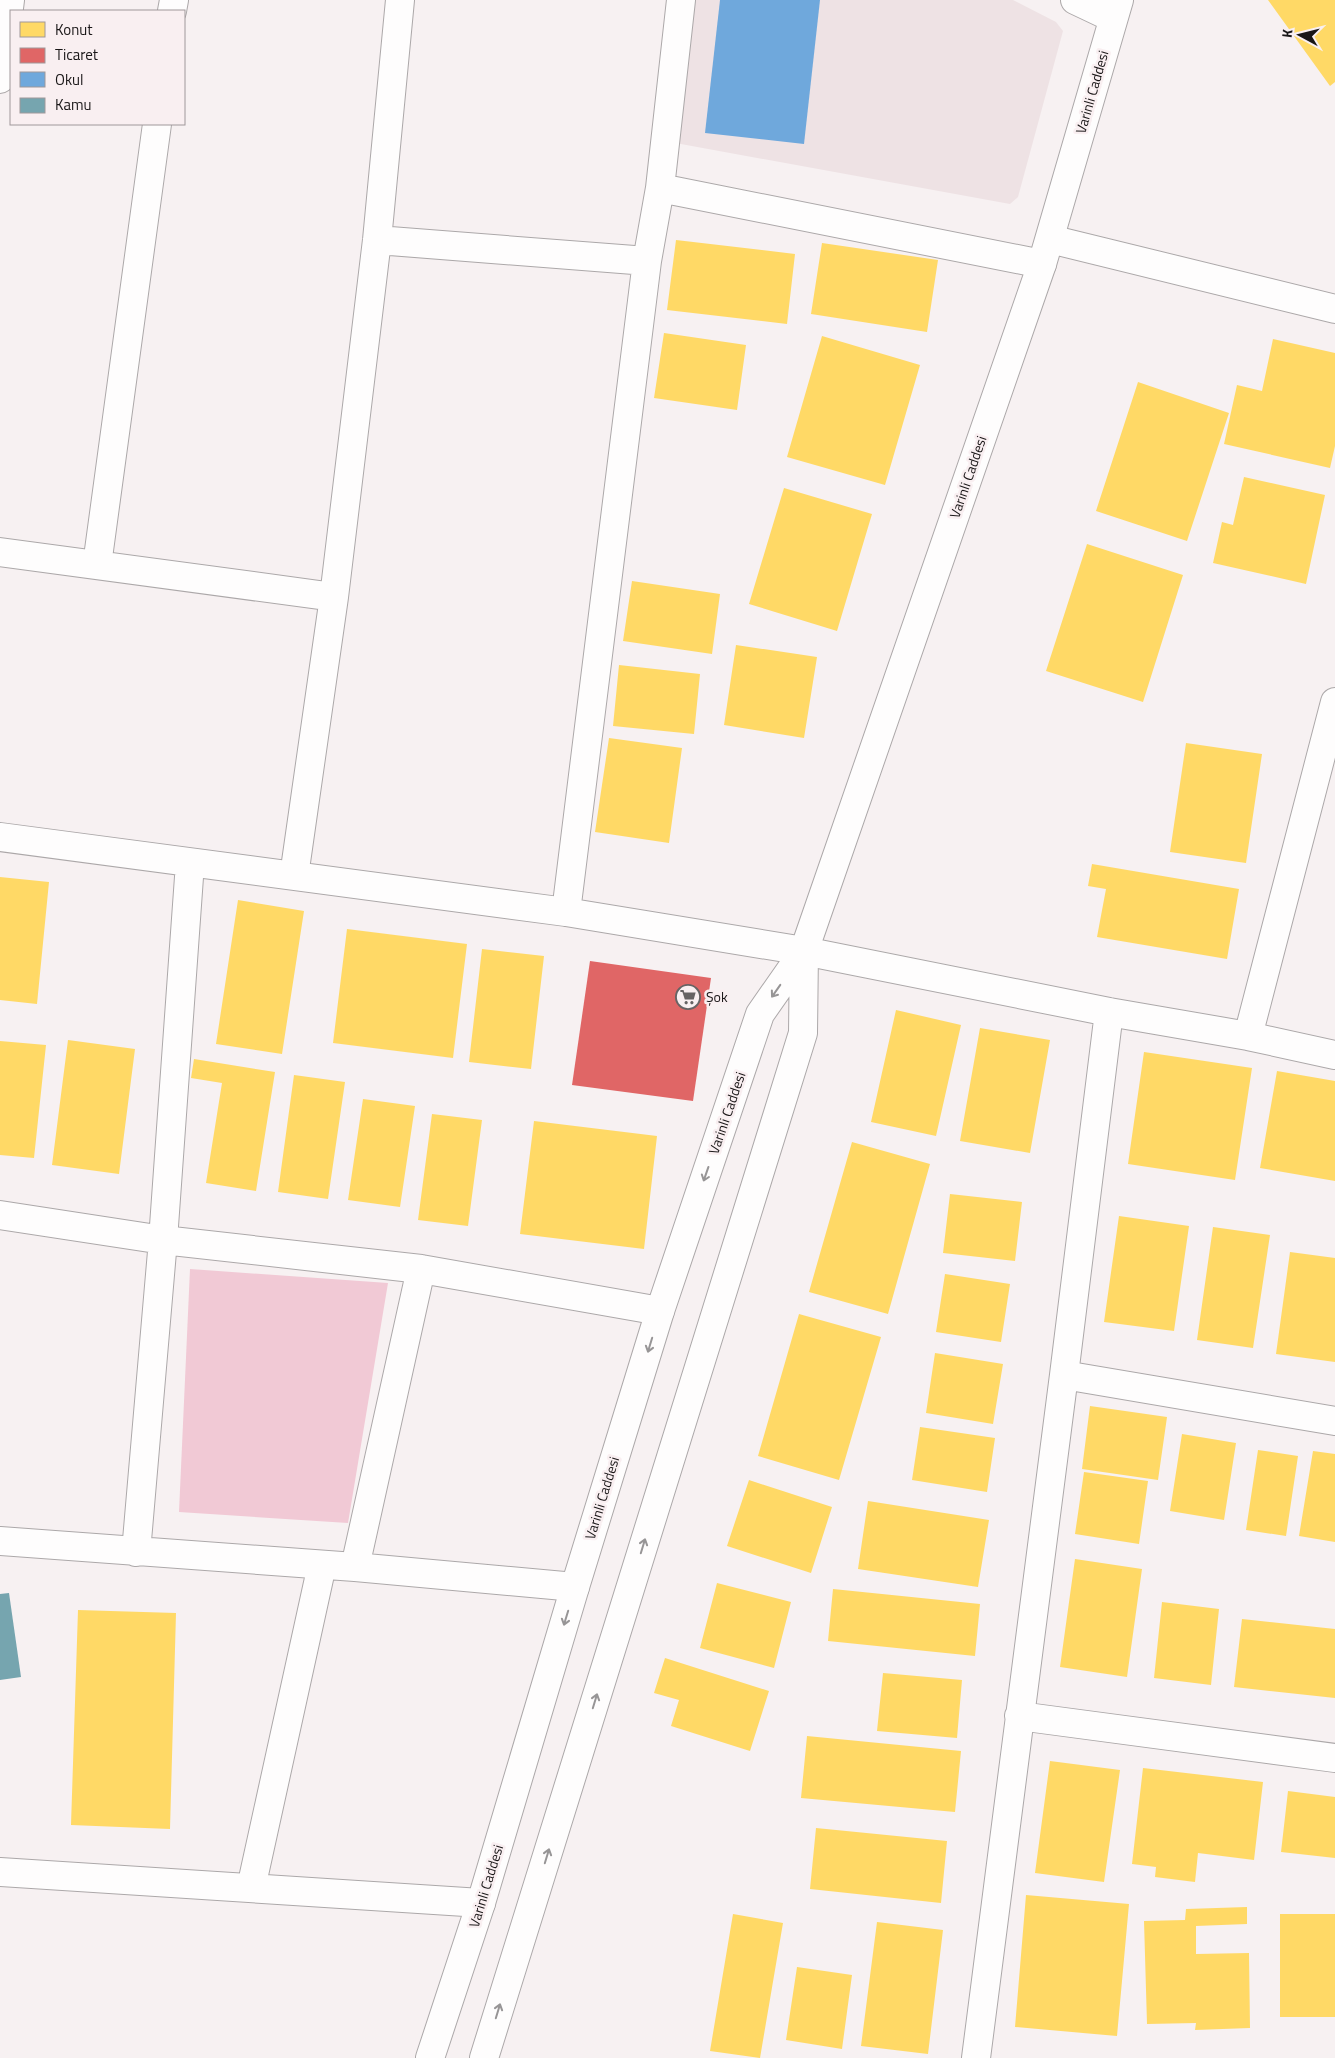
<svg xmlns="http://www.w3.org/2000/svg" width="1335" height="2058" viewBox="0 0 1335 2058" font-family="'Titillium Web',sans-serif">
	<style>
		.built { fill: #eee2e4 }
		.green { fill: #f1c9d5 }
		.homes { fill: #ffd966 }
		.shops { fill: #e06666 }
		.schools { fill: #6fa8dc }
		.public { fill: #76a5af }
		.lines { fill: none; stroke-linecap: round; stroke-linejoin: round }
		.minor-casing { stroke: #aca8a9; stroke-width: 30 }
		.tertiary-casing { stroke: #aca8a9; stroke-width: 30 }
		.minor { stroke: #fefdfd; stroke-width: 28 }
		.tertiary { stroke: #fefdfd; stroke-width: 28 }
		.oneway { stroke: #979596 }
		.labels { text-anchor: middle; stroke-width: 5; stroke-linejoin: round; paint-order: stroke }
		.street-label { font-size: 14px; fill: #191617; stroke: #f9eff1 }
		.poi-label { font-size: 14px; fill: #191617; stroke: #f9eff1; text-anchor: start }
	</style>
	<rect width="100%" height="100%" fill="#f7f1f2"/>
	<path class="built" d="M686,0H1013L1056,22L1063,31L1018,197L1010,204L670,142Z"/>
	<path class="green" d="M190,1269L388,1283L348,1523L179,1512Z"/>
	<path class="homes" d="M1268,0H1335V82L1330,86Z
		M676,240L795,254L787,324L667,310Z
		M822,243L938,260L927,332L811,314Z
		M664,333L746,345L737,410L654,398Z
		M822,336L920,365L885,485L787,457Z
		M1273,339L1335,353V446L1330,468L1224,444L1237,385L1262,391Z
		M1138,382L1229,413L1187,541L1096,511Z
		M1244,477L1325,495L1306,584L1213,563L1222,522L1233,525Z
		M784,488L872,514L837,631L749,604Z
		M1087,544L1183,575L1143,702L1046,671Z
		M632,581L720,594L712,654L623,641Z
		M736,645L817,657L804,738L724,725Z
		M619,665L700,674L694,734L613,726Z
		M609,738L682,748L669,843L595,832Z
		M1186,743L1262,754L1246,863L1170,852Z
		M1092,864L1239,889L1227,959L1097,937L1106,889L1088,886Z
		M0,877L49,882L37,1004L0,1000Z
		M238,900L304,911L282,1054L216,1044Z
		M347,929L467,944L453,1058L333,1043Z
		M482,949L544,956L531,1069L469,1062Z
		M896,1010L961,1025L936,1136L871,1122Z
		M980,1028L1050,1040L1030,1153L960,1141Z
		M68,1040L135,1049L119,1174L52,1165Z
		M0,1041L46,1045L34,1158L0,1155Z
		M1144,1052L1252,1068L1235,1180L1128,1164Z
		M194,1059L275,1072L256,1191L206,1183L222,1083L191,1078Z
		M1277,1071L1335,1081V1181L1260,1168Z
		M294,1075L345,1082L328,1199L278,1192Z
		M363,1099L415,1106L400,1207L348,1200Z
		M432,1114L482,1120L468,1226L418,1220Z
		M534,1121L657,1136L644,1249L520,1234Z
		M852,1142L930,1164L888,1314L809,1292Z
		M950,1194L1022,1202L1015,1261L943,1253Z
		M1119,1216L1189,1226L1174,1331L1104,1322Z
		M1213,1227L1270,1235L1253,1348L1197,1340Z
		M1290,1252L1335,1258V1362L1276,1354Z
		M945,1274L1010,1284L1001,1342L936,1332Z
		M799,1314L881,1337L839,1480L758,1456Z
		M935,1353L1003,1364L993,1424L926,1413Z
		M1090,1406L1167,1417L1158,1480L1082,1469Z
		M920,1427L995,1438L987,1492L912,1480Z
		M1182,1434L1236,1443L1224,1520L1170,1511Z
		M1258,1450L1298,1456L1286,1536L1246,1530Z
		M1313,1451L1335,1454V1542L1299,1536Z
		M1084,1472L1148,1481L1139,1544L1075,1534Z
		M749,1480L832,1507L811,1573L727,1546Z
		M868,1501L989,1520L978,1587L858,1569Z
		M1075,1559L1142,1569L1127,1677L1060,1667Z
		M717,1583L791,1602L774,1668L700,1648Z
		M833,1589L980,1604L975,1656L828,1641Z
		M1162,1602L1219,1609L1211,1685L1154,1678Z
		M78,1610L176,1613L170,1829L71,1825Z
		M1242,1619L1335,1629V1698L1234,1687Z
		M665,1658L769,1691L750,1751L671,1726L679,1700L654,1693Z
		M883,1673L962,1680L957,1738L877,1731Z
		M807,1736L961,1751L955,1812L801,1798Z
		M1050,1761L1120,1770L1104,1882L1035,1873Z
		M1143,1768L1263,1782L1254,1860L1198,1853L1195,1882L1155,1877L1156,1867L1132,1864Z
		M1288,1791L1335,1797V1858L1281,1852Z
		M816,1828L947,1841L941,1903L810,1889Z
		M1026,1895L1129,1904L1117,2036L1015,2027Z
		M1247,1907V1924L1196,1926V1954L1249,1953L1250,2028L1195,2030L1196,2023L1147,2024L1144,1921L1185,1920L1186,1909Z
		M733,1914L783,1923L760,2058L710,2051Z
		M1280,1914H1335V2017H1280Z
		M877,1922L943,1930L928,2054L861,2046Z
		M797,1967L852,1975L842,2049L786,2040Z"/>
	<path class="shops" d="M590,961L711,978L693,1101L572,1085Z"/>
	<path class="schools" d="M720,0H820L804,144L705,133Z"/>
	<path class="public" d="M9,1593L21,1677L0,1680V1594Z"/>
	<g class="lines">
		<defs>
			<path id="minor" d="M1075,0L1113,18
				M172,11L174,0
				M0,79L10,0
				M660,188L681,0
				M1050,239L1335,309
				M377,240L647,261
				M0,552L334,597
				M97,565L157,124
				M0,837L566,912L804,951L1109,1012L1248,1036L1335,1055
				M294,876L334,597L377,240L400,0
				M566,912L647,261L660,188L1042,264
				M1248,1036L1335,702
				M0,1215L163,1240L421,1269L660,1311
				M1064,1375L1335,1421
				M0,1541L355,1567L575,1587
				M136,1552L163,1240L190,863
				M355,1567L421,1269
				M1019,1716L1335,1758
				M0,1872L481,1903
				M251,1888L322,1565
				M976,2058L1064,1375L1109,1012"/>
			<path id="tertiary" d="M430,2058L481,1903L575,1587L660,1311L760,1014L804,951L1042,264L1119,0
				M484,2058L803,1033L804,951"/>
		</defs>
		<use href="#minor" class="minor-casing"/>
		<use href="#tertiary" class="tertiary-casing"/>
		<use href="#minor" class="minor"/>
		<use href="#tertiary" class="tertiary"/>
	</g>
	<defs><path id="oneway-shaft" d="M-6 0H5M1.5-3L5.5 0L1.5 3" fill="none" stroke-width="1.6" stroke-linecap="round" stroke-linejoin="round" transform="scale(1.25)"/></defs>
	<g class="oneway">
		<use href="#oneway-shaft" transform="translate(776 991) rotate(125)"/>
		<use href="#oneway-shaft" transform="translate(706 1174) rotate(109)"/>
		<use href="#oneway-shaft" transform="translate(650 1345) rotate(107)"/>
		<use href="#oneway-shaft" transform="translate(643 1546) rotate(-73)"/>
		<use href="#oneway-shaft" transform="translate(566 1618) rotate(107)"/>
		<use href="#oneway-shaft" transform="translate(595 1701) rotate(-73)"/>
		<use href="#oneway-shaft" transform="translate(547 1856) rotate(-73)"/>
		<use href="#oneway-shaft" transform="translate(498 2011) rotate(-73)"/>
	</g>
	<defs>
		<symbol id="supermarket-ring" viewBox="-11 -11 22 22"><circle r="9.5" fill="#f9eff1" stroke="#676364" stroke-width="1.5"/><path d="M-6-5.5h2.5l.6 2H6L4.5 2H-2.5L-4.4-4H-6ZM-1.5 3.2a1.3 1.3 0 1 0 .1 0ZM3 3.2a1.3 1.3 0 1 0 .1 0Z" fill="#676364"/></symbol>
	</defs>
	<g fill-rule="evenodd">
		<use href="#supermarket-ring" x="674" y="983" width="28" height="28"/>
	</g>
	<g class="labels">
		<g class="street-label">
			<text transform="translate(1092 92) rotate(-74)" y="5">Varinli Caddesi</text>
			<text transform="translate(968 477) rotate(-71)" y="5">Varinli Caddesi</text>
			<text transform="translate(727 1113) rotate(-71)" y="5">Varinli Caddesi</text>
			<text transform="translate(602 1498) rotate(-73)" y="5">Varinli Caddesi</text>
			<text transform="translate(486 1886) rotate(-73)" y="5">Varinli Caddesi</text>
		</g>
		<g class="poi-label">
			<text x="706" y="1002">Şok</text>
		</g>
	</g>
	<rect x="10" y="10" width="175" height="115" fill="#f9eff1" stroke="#9f989a"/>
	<rect x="20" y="22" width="25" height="15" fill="#ffd966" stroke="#9f989a"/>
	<text x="55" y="35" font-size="15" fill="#191617">Konut</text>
	<rect x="20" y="48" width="25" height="15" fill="#e06666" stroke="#9f989a"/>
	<text x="55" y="60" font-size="15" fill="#191617">Ticaret</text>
	<rect x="20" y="72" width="25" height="15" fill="#6fa8dc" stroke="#9f989a"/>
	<text x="55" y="85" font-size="15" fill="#191617">Okul</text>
	<rect x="20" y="98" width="25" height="15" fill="#76a5af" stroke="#9f989a"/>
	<text x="55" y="110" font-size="15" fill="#191617">Kamu</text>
	<g transform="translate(1300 35) rotate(277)" stroke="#f9eff1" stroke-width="4" paint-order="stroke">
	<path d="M0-4L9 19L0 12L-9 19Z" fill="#191617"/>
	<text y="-8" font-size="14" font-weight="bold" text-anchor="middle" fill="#191617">K</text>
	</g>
</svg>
